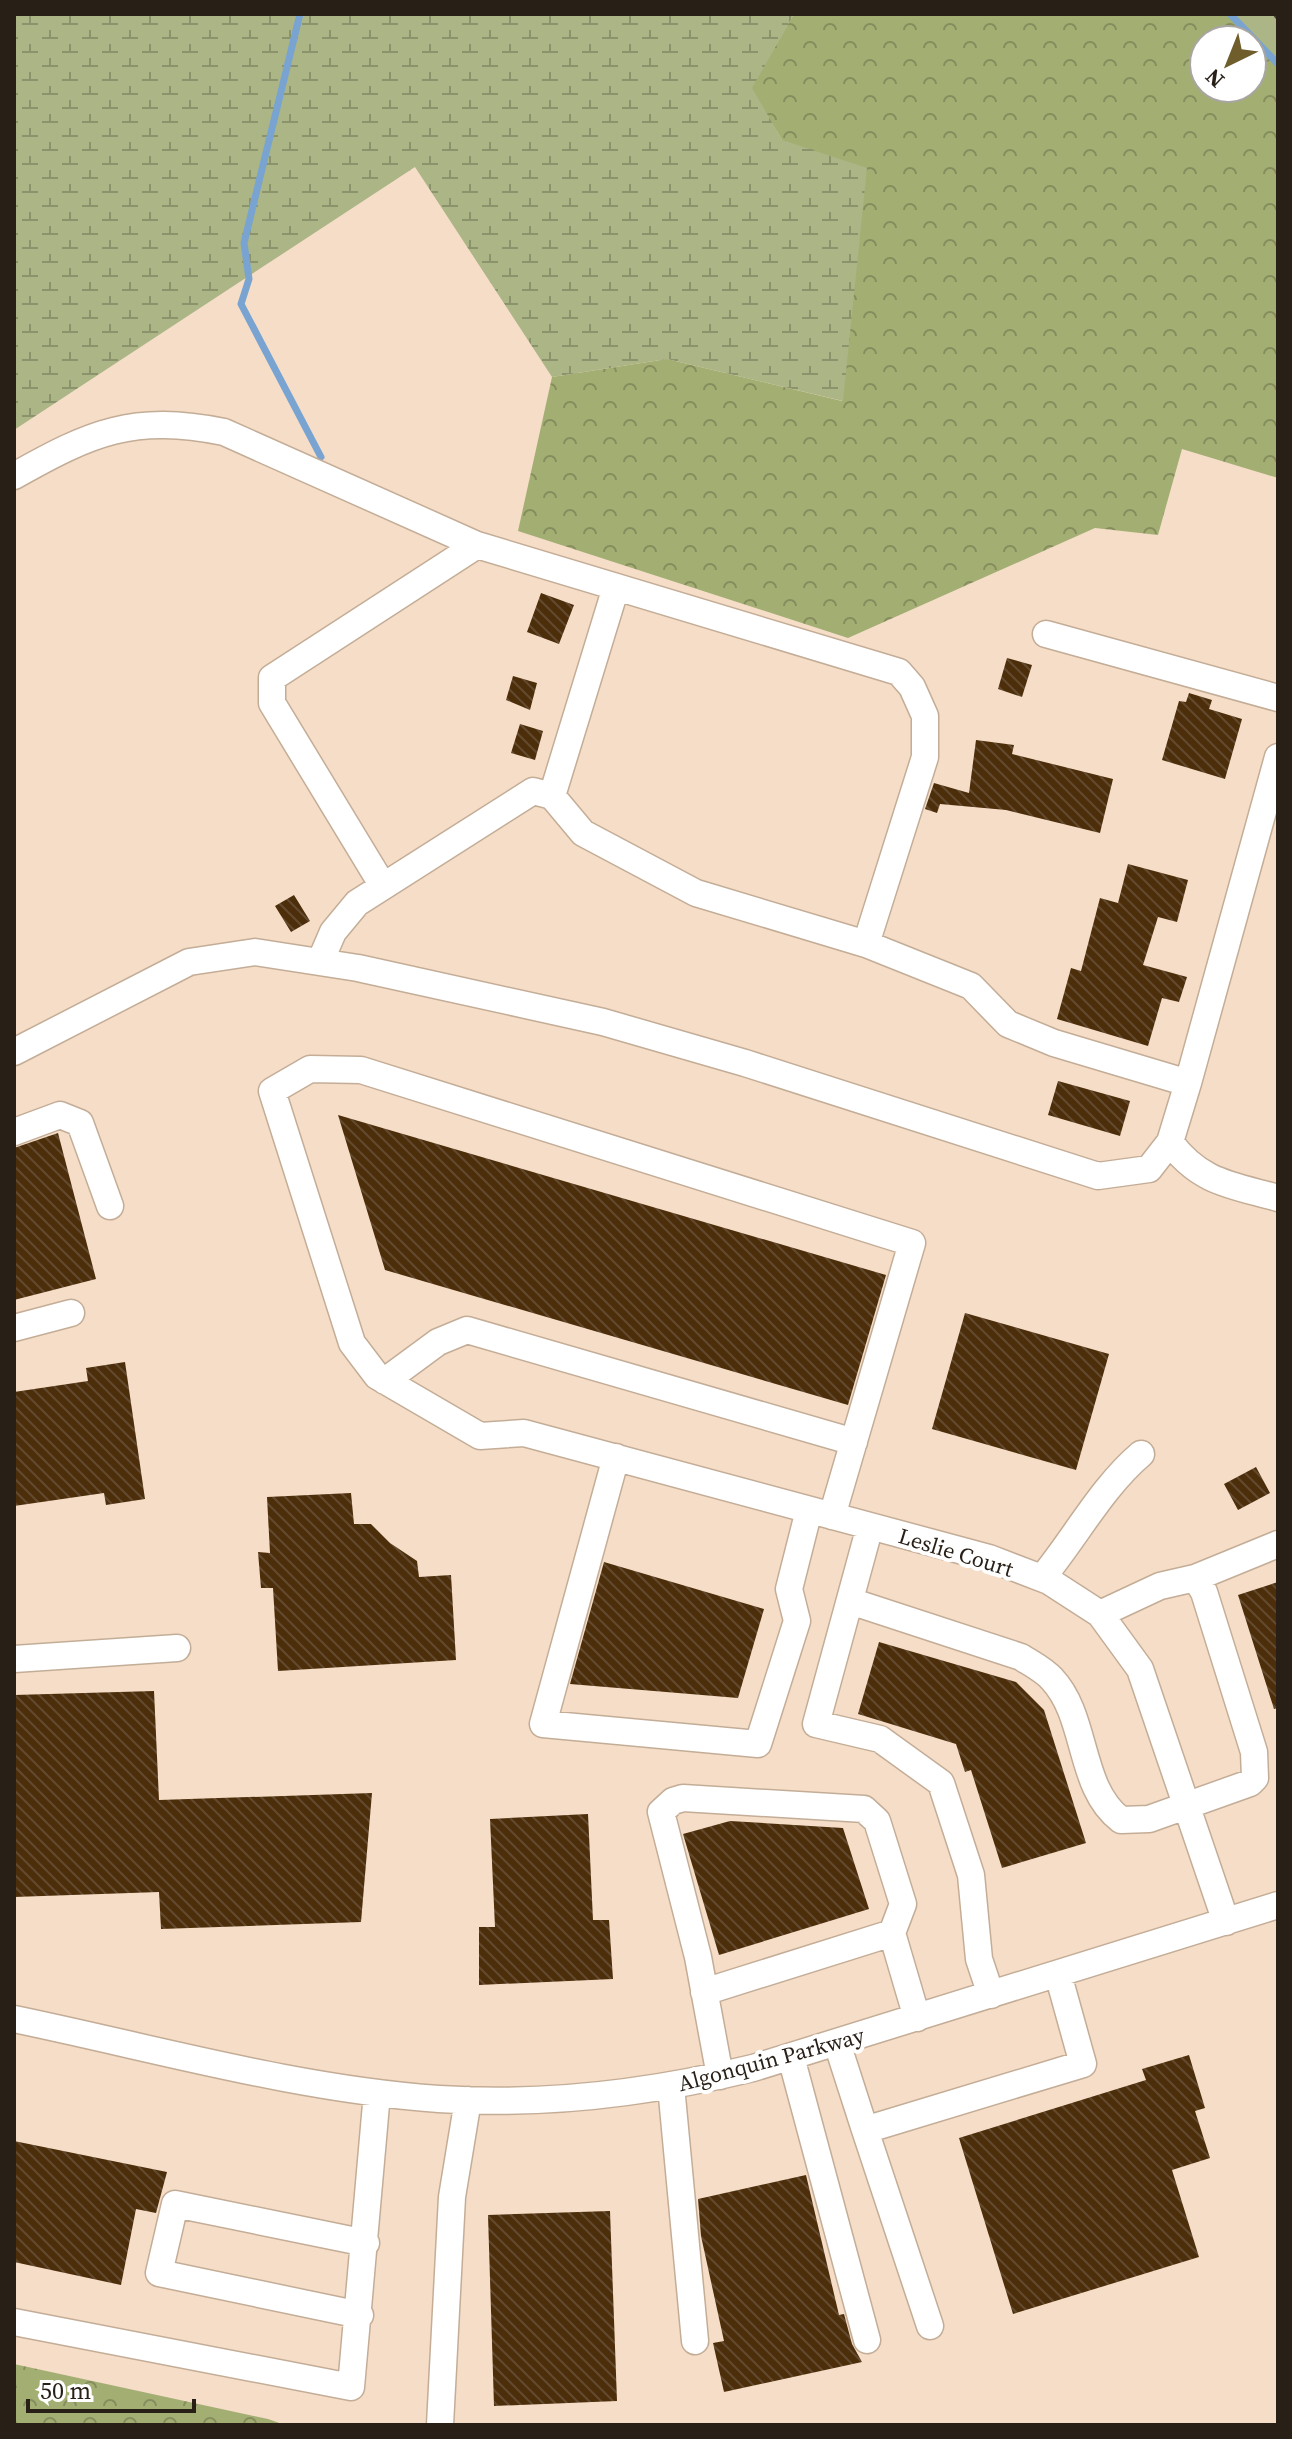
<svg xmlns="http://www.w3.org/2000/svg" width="1292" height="2439" viewBox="0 0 1292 2439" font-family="'Source Serif 4',serif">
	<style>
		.grass { fill: #abb585 }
		.forest { fill: url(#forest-crowns); fill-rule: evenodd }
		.wetland { fill: url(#wetland-marsh) }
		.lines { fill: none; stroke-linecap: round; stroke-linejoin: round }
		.stream { stroke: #79a4d1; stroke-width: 7 }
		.building { fill: url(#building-back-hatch) }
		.minor-casing { stroke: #c4ad97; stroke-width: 29 }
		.minor { stroke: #fff; stroke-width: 26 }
		.rail { stroke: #4a3e34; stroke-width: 6; stroke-dasharray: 12 6; stroke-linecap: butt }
		.labels { text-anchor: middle; stroke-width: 8; stroke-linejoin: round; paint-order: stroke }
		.street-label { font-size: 22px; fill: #281f17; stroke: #fff }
	</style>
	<defs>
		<pattern id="forest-crowns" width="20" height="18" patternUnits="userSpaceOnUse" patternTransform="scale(2)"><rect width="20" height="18" fill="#a3ae73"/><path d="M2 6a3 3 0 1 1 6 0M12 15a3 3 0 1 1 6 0" fill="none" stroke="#858d5d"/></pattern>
		<pattern id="wetland-marsh" width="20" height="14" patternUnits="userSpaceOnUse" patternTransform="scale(2)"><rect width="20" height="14" fill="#abb585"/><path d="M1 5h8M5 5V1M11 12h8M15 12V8" fill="none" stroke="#8b936c"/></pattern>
		<pattern id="building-back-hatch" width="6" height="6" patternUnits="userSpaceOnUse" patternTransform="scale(2)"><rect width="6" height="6" fill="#4c2e0b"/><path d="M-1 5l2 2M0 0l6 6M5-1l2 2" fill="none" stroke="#634a2e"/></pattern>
	</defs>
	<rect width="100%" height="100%" fill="#f5ddc7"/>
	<path class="grass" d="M1230,14H1278V65Z"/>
	<path class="forest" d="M794,14H1230L1278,65V478L1182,449L1158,535L1095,528L848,638L518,531L552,377L667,359L842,401L782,140L751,88ZM1204,40H1252V88H1204Z
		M14,2364L268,2419L285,2425H14Z"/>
	<path class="wetland" d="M14,14H794L752,88L782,140L867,168L843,401L667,359L552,377L415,167L14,430Z"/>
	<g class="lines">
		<path class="stream" d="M300,14L244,243L249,279L241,304L321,457
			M1230,14L1278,64"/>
	</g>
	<path class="building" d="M541,593L574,605L559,644L527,632Z
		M1007,658L1032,665L1022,697L998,689Z
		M513,676L537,683L530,710L506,700Z
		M1189,693L1212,700L1209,709L1242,719L1225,779L1162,760L1179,701L1186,702Z
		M520,724L543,731L535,760L511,753Z
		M976,740L1014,745L1012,754L1113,779L1100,833L1006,810L940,804L937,813L925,809L934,783L969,793Z
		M1128,864L1188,880L1177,922L1158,917L1143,965L1187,977L1179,1002L1162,998L1148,1046L1057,1019L1071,968L1081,971L1100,898L1118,903Z
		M294,895L310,921L291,932L275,906Z
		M1058,1081L1130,1101L1120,1136L1048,1115Z
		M338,1115L886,1275L848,1405L385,1270Z
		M58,1133L96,1279L14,1300V1148Z
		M965,1313L1109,1354L1076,1470L932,1429Z
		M125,1362L145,1499L106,1505L104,1493L14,1506V1392L88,1381L86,1368Z
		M1256,1467L1270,1493L1238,1510L1224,1484Z
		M351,1493L354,1524H371L390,1543L417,1561L419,1577L451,1575L456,1660L278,1671L273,1588H261L258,1552L270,1553L267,1497Z
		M604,1562L764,1609L738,1698L570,1684Z
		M1278,1582V1708L1274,1709L1238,1595Z
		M879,1642L1016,1682L1044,1710L1086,1843L1002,1868L971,1770L965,1772L956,1744L858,1714Z
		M154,1691L159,1800L372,1793L361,1922L161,1929L159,1892L14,1897V1695Z
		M588,1814L593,1920H609L613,1979L479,1985V1927H495L490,1819Z
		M730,1821L843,1828L869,1909L719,1955L683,1834Z
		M1189,2055L1205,2108L1195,2111L1210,2158L1172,2170L1199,2257L1013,2314L959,2138L1146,2080L1142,2069Z
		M14,2141L167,2172L156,2213L136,2209L121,2285L14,2262Z
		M806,2175L839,2315L844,2314L852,2344L862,2362L724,2392L713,2343L724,2341L701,2236L698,2199Z
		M610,2211L617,2401L494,2406L488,2215Z"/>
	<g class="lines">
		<defs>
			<path id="minor" d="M14,476C92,432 133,414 224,432L477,545L899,672L912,687L925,716V757L866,944
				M1046,634L1278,698
				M552,796L616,587
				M383,886L272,703V678L477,545
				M14,1052L189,962L255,952L358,968L603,1022L745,1063L1098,1176L1149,1169L1170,1142L1188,1083L1054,1043L1008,1024L971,986L866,944L696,893L583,833L552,796L533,791L357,903L333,932L320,962
				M1188,1083L1278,757
				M14,1132L60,1115L80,1123L110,1206
				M1170,1142C1200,1183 1232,1185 1278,1198
				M14,1328L71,1313
				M385,1381L438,1342L467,1330L854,1442
				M616,1457L543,1724L758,1744L797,1621L789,1589L809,1510
				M832,1516L912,1243L361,1070L310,1069L272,1091L352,1343L377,1376L480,1436L524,1433L989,1558L1049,1581L1100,1614L1140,1669L1226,1922
				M870,1526L816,1724L880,1739L941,1783L971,1875L979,1959L991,1995
				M1042,1578C1075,1538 1102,1487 1141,1454
				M1195,1578L1278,1544
				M850,1601L1021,1657C1032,1664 1044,1670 1052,1679C1088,1717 1078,1788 1121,1820L1149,1819L1250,1783L1255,1778L1254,1752L1204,1592L1195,1578L1160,1586L1100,1614
				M14,1659L177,1648
				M704,1992L892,1933
				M14,2019C154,2048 296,2089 439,2099C545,2106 650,2093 753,2068L1278,1905
				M837,2043L865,2130L1083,2064L1058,1974
				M791,2057L867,2340
				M720,2076L698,1957L661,1812L673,1801L683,1798L864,1809L877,1821L903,1904L892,1933L917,2018
				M671,2086L695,2341
				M865,2130L930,2326
				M360,2315L159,2273L175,2204L366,2243
				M14,2322L351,2387L377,2093
				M440,2425L452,2197L468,2100"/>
		</defs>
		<use href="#minor" class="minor-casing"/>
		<use href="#minor" class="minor"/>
		<path class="rail" d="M1276,14L1278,17"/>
	</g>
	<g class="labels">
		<g class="street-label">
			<text transform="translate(956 1552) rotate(17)" y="8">Leslie Court</text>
			<text transform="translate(771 2059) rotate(-15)" y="8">Algonquin Parkway</text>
		</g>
	</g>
	<rect width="1292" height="2439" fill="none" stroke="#281f17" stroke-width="32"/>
	<g transform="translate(1228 64) rotate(223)"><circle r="38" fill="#ffffff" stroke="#a9a5a2" stroke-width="2"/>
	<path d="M0-6L14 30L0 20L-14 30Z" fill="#6f5e2c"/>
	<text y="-12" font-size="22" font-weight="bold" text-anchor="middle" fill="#281f17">N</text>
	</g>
	<path d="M28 2399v12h166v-12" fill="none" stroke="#281f17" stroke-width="4"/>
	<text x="40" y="2399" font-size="24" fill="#281f17" stroke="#ffffff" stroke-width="6" paint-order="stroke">50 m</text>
</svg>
